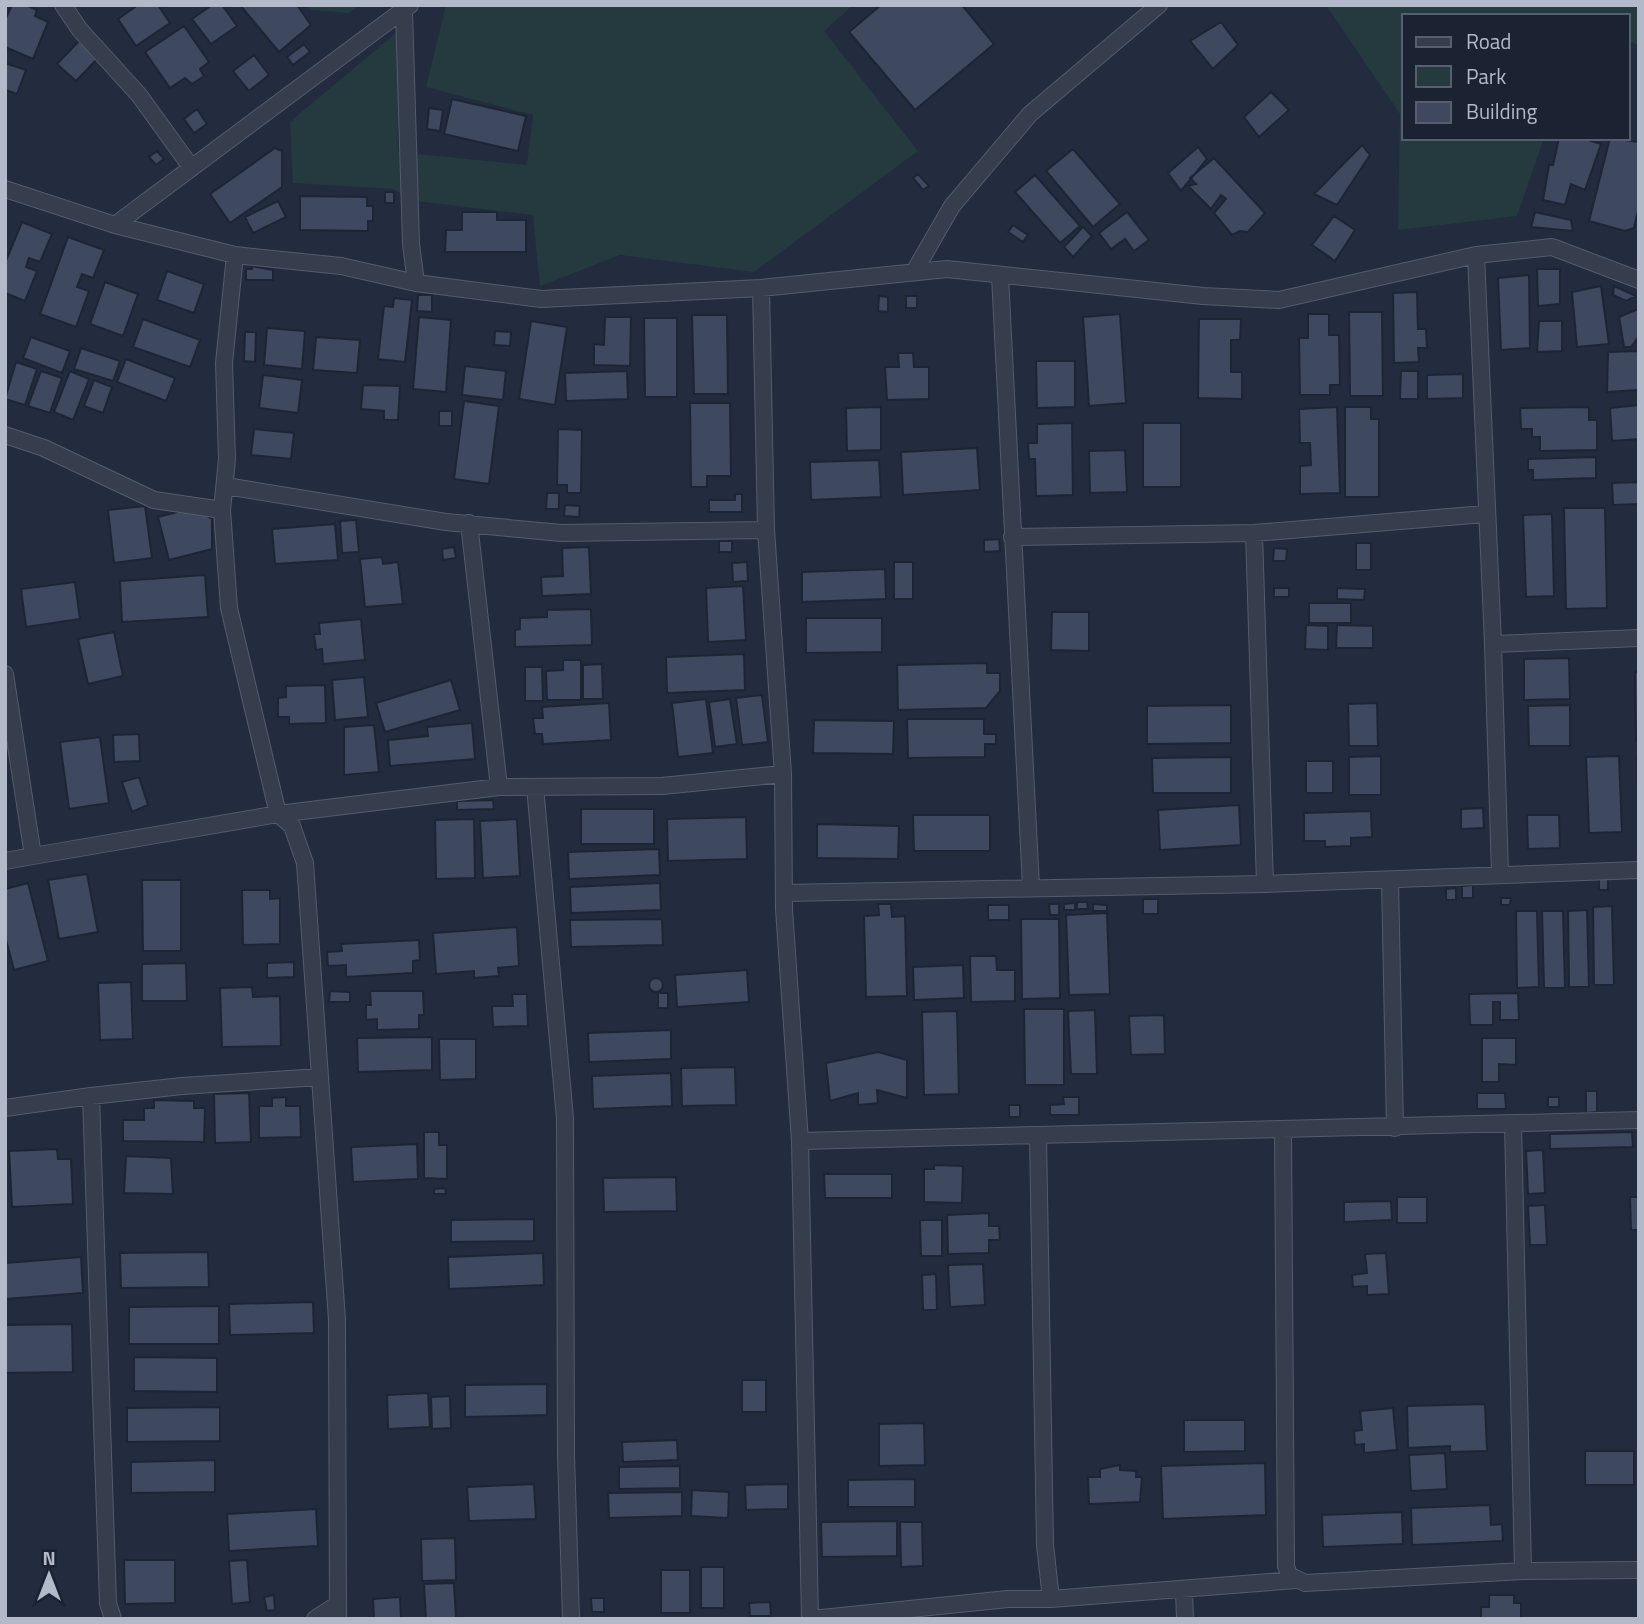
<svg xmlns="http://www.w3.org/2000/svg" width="1644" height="1624" viewBox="0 0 1644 1624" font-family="'Titillium Web',sans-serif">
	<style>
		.green { fill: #243a3f }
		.building { fill: #3e485e; stroke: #1d2535; stroke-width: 2 }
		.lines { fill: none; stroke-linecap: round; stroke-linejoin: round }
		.minor-casing { stroke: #545c6c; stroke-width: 18 }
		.minor { stroke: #363e4e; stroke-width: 16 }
	</style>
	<rect width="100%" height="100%" fill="#222c3e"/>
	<path class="green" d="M306,5H360L349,13L311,10Z
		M446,5H853L824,31L918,151L754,272L620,255L540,286L533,215L416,201L393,189L293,183L290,122L397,32L398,152L527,165L533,115L426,87Z
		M1326,5H1639V46L1628,40V16H1404V138H1544L1517,216L1398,230L1400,114Z"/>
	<path class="building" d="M12,5H26L37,10L35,16L48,22L33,59L5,47V20Z
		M138,5H158L170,23L136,46L118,19Z
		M212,5H222L237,26L211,44L192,19Z
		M240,5H297L311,25L279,52Z
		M881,5H962L994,44L915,110L849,32Z
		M1221,22L1238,45L1213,69L1190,41Z
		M184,26L209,62L200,69L204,76L192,84L185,78L170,88L145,52Z
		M79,41L98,58L76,81L57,64Z
		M304,44L310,52L293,65L287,57Z
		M254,55L269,75L249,91L233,71Z
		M5,63L26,70L17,94L6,90L5,92Z
		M1271,92L1289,110L1259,137L1244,117Z
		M452,99L526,116L518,151L444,134Z
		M429,108L443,110L440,131L427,129Z
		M197,109L207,124L194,133L184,119Z
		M1559,138H1582L1601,144L1585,190L1571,184L1565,205L1543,200L1549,165H1553Z
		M1610,138L1639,142V206L1634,228L1625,231L1589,221Z
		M1362,145L1370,155L1337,205L1314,194Z
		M1198,147L1207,159L1181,191L1168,173Z
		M275,148L282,151V187L230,223L210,194Z
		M1073,149L1120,204L1093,227L1046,171Z
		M157,151L164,159L156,165L149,157Z
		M1214,158L1265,213L1248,232L1240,231L1232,235L1214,213L1226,199L1221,195L1211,209L1188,186L1196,184L1190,178Z
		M918,174L929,186L923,190L913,178Z
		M1035,175L1080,226L1060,243L1015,192Z
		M385,192H394V203H385Z
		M300,196L367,197V206H373V221H368V231L300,230Z
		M278,201L286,217L253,233L245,217Z
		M462,212H497V220H526V252H445L446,230H462Z
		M1127,212L1149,240L1134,251L1125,239L1111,249L1099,233Z
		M1535,212L1571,220L1573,231L1531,227Z
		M1334,216L1355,230L1335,261L1312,245Z
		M22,222L52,234L40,262L29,258L26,267L37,271L25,301L5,293V263Z
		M1013,225L1028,235L1023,242L1008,232Z
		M1083,227L1092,236L1073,257L1064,247Z
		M68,237L104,250L93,278L82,274L77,287L89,291L76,327L40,314Z
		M252,266L273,270V280H246V269H252Z
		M1537,269H1560V304L1538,306Z
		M167,271L204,284L194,313L157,300Z
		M1529,275L1530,348L1501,350L1498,278Z
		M105,282L138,294L123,336L90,324Z
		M1601,286L1609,344L1577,347L1572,292Z
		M1614,286L1636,296L1626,301L1613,295Z
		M1417,292L1418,329H1426L1427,348H1418L1419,362L1394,363L1393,293Z
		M418,295H432V312L417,311Z
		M879,296L888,297V312L878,311Z
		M906,296H917V308H906Z
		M394,298L412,300L405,362L378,359L384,306L393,307Z
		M1638,309L1639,336L1631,347H1624L1619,317Z
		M1349,312H1382L1383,396H1350Z
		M1120,314L1126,403L1089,406L1083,317Z
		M1308,314H1329V335H1339L1340,385H1330V395H1300L1299,338H1308Z
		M692,315H727L728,394H694Z
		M419,317L451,320L446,392L413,389Z
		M605,317H631L630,366L594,365V344L604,345Z
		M644,318H677V397H645Z
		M143,319L200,340L190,367L133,347Z
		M1199,319H1241L1240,340H1231V372H1242V399L1198,398Z
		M531,321L567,327L555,405L519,399Z
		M1539,321H1562V351L1537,352Z
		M267,328L305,331L302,369L264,365Z
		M495,331L511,332L510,346L494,345Z
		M245,332H256L255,362L244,361Z
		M31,337L70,351L62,373L23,358Z
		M316,337L360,340L357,373L313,370Z
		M81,348L120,361L113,381L74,369Z
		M1639,351V390L1607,392L1608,352Z
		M898,353H913L914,367H929V399L887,400L885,367H899Z
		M126,359L175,378L166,401L117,382Z
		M1036,361H1075V407L1037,408Z
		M16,362L37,369L25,405L5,399Z
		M465,366L506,371L503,400L462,395Z
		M41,371L62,378L50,413L28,406Z
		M70,371L89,379L73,420L54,412Z
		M627,371L628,399L566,401L565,373Z
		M1401,371H1418V399H1400Z
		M1463,374V398L1427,399V375Z
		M263,375L302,380L298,413L259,408Z
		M94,380L112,387L103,413L84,406Z
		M363,385L400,386L398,420H384V411L361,409Z
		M464,401L499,406L489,484L454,479Z
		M690,403H730L731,476H707V487H691Z
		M1639,405V439L1612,441L1610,408Z
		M881,407V450L847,451L846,408Z
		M1337,407L1340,493L1300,494V466L1311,465L1310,443H1300L1299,409Z
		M1345,407H1371V419H1379V497H1345Z
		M1589,407V420H1597V450L1540,451V437H1532V429H1521L1520,408Z
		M439,411H452V426H439Z
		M1072,423L1073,495L1036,496L1035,459H1029L1028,443H1037V424Z
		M1143,423H1181V487H1143Z
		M254,429L294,433L291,459L251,455Z
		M558,429L582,430L581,493H567V485H557Z
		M977,448L980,490L903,495L901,452Z
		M1125,450L1127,492L1090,493L1089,451Z
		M1596,457V478L1533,480V470H1528V459Z
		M879,460L881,497L811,500L810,462Z
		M1639,482V504L1613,505L1612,483Z
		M547,493H559V509H546Z
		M735,494H742V512H709V500H735Z
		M565,505L580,506L579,517L564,516Z
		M145,506L152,558L114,563L108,510Z
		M193,508L212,519V549L169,560L158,517Z
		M1564,508H1605L1607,608L1566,609Z
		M1552,514L1554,596L1526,597L1523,515Z
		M356,520L359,552L342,553L340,521Z
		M335,524L338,560L275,564L272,529Z
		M999,539L1000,551L984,552V540Z
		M719,541H732V552H719Z
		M1356,543H1371V570H1356Z
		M454,547L456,558L443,560L442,549Z
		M589,547L591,594L542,596L541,577L563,576L562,548Z
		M1274,548L1287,549L1286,561H1273Z
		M382,557L383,564L398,562L403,604L365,607L360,559Z
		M747,562L748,581L733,582L732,563Z
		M894,562H913V599H894Z
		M885,569L886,599L802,602V572Z
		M205,575L208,617L122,622L120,581Z
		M75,582L80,619L26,627L21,589Z
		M743,586L746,640L708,642L706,588Z
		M1274,588H1289V597H1274Z
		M1337,588L1365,589L1364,600L1337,599Z
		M1309,603H1351V623H1309Z
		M591,609L592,645L515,647V630L520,629V618L547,617V610Z
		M1052,612H1089V651L1051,650Z
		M806,618H882V652L806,653Z
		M361,619L365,660L323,664L322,649L316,650L314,634H320L319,623Z
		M1306,625L1328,626V650L1305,649Z
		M1337,625L1373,626V648H1336Z
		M114,632L123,676L88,684L78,639Z
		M744,654L745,690L667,693L666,657Z
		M1569,658L1570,699L1524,700V659Z
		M563,660H581V700H547L546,671L563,670Z
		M987,663V673H1000V691L986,708L898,710L897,665Z
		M602,664L603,699H583V665Z
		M525,667H542L543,701H525Z
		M1635,672H1639V740H1636Z
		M364,677L368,717L335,720L332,680Z
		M451,680L460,710L385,732L376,703Z
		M325,685L326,723L289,724V717H278V698L286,697V686Z
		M762,695L768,742L742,745L736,698Z
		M706,699L713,753L678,757L672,703Z
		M730,699L737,744L715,747L709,702Z
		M609,703L611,740L543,744L542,734H535L533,718H543L542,707Z
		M1377,703L1378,746H1349L1348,704Z
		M1231,705V743L1147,744V706Z
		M1570,705V746H1529L1528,706Z
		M907,719H984V734H996V744H985V757L908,758Z
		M814,720L894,721L893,754L813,753Z
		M472,723L475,759L390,766L388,740L428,736L427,727Z
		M374,725L379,772L344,775V727Z
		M139,734L140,761L114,762L113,735Z
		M100,737L109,803L69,809L60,742Z
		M1381,756V795H1349V757Z
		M1619,756L1622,832L1589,833L1586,757Z
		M1637,756H1639V782H1637Z
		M1231,757V793H1153L1152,758Z
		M1306,761H1333V793H1306Z
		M139,777L148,805L132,812L122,782Z
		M493,800L494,809L457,810V801Z
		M1239,805L1241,845L1160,850L1158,810Z
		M1483,808L1484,828L1461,829V809Z
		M581,809H654V844H581Z
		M1371,811L1372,837L1351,838V846L1325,847V841H1304V813Z
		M913,815H990V851H914Z
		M1527,815H1559L1560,848L1528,849Z
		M746,817L747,859L668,861L667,819Z
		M474,819L475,878L436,879L435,820Z
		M517,819L520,876L483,878L480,821Z
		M817,824L899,826L898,859L817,858Z
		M659,849L660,875L569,879L568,852Z
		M87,874L98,932L59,939L48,880Z
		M1599,879H1608V890H1599Z
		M142,880H181V951H143Z
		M28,883L48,961L14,970L5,936V889Z
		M660,883L661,910L571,913L570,887Z
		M1473,885V898H1462V886Z
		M1456,888V900H1446V889Z
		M242,890H270V899L280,898V944L243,945Z
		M1501,898H1511L1510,905H1501Z
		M1143,899H1158V914H1143Z
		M1077,902H1087L1088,909H1077Z
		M1075,903V910H1064V904Z
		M878,904H891L892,917L905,916L907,996L866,997L864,916L879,915Z
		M1049,904H1059V915H1050Z
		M1093,904L1107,905V911H1093Z
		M988,905H1009V920H988Z
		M1612,906L1614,985H1594L1593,907Z
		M1587,910L1589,987H1569L1568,911Z
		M1516,911H1537L1539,987L1517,988Z
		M1542,911H1563L1565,988H1544Z
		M1107,913L1110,994L1069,995L1066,915Z
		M662,919L663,945L571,947L570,920Z
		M1021,919H1059L1060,998L1022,999Z
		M517,927L519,966L498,968L499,976L474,978V971L436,974L433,933Z
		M419,940L420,960L413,961V973L346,977V965L328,966L327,952L342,951L341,944Z
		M970,956H996L997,970H1015V1001L971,1002Z
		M294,962V977L267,978V963Z
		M186,963L187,1001H142V964Z
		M963,965L964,998L914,1000L913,967Z
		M747,970L749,1002L677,1007L675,975Z
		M649 985a7 7 0 1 1 14 0a7 7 0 1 1-14 0Z
		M131,982L133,1039L100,1040L98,983Z
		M252,987L253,997L280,996L281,1046L222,1047L220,988Z
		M330,991L350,992V1002H329Z
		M370,991H423L424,1015H419V1029L377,1030V1019L366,1020V1005H371Z
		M658,993H668V1008H658Z
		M1518,993L1519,1020H1500V1002H1493V1025H1470L1469,994Z
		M512,994H527L528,1026L493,1027L492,1006H513Z
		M1024,1009H1064V1085H1025Z
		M1095,1010L1097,1074H1071L1068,1011Z
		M957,1011L959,1094L924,1095L922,1012Z
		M1164,1015L1165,1054L1131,1055L1129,1016Z
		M671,1030V1059L589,1062L588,1033Z
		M432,1037V1070L358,1072L357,1038Z
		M1482,1038H1516V1065L1499,1064V1082H1482Z
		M439,1039H476V1079L440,1080Z
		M878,1052L907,1060V1098L877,1090L878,1103L858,1105V1093L830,1101L826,1063Z
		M735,1067L736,1105L682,1106L681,1068Z
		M671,1073L672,1106L593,1109L592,1076Z
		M1586,1091H1597V1112L1586,1113Z
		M249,1093L251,1142L215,1143L214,1094Z
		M1477,1093H1505L1506,1109H1477Z
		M286,1097V1106H300L301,1137L259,1138V1106H272V1098Z
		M1063,1097H1079V1115H1050V1105L1064,1104Z
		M1548,1097H1559V1107H1548Z
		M154,1100L194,1101V1108H205L204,1142L123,1141V1120H144V1108H154Z
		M1009,1105H1020V1117H1009Z
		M424,1132H439V1145H447V1179L424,1178Z
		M1632,1132L1633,1147L1550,1149V1134Z
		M417,1144L418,1179L353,1182L351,1147Z
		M57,1149L58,1159H71L73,1204L12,1207L9,1151Z
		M1543,1150L1545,1193L1528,1194L1526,1151Z
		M126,1156L171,1158L173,1194L124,1193Z
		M934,1165L963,1166L962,1203L924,1202V1169H934Z
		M824,1174H892V1198H825Z
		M676,1177L677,1211L604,1212L603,1178Z
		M445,1188L446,1194H434V1189Z
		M1397,1197H1427V1223H1397Z
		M1630,1197H1639V1230H1631Z
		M1391,1201L1392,1220L1344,1222V1202Z
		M1545,1205L1547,1245H1530L1528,1206Z
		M989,1213V1226H999L1000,1240H989V1253L948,1254L947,1215Z
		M534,1219V1241L451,1242V1220Z
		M920,1220H942V1256H921Z
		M208,1252L209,1287L121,1288L120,1253Z
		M543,1253L544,1285L449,1289L448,1257Z
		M1386,1253L1389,1294L1367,1295V1286L1353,1287L1352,1275L1367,1273L1365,1254Z
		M81,1257L83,1293L5,1299V1263Z
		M983,1264L985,1305L950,1307L948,1265Z
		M936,1274L937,1310H923L922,1275Z
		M313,1302L314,1333L230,1335L229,1304Z
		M219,1306V1344H129V1307Z
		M72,1324L73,1372L5,1373V1325Z
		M134,1357L217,1358V1392L134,1391Z
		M742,1380H766V1412H742Z
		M547,1384V1415L465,1417V1385Z
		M428,1393L430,1427L388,1429L387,1395Z
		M450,1396L451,1428L432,1429L431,1397Z
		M1485,1404L1487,1451L1450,1452V1446L1408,1448L1407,1406Z
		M220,1407V1441L127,1442V1408Z
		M1393,1408L1397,1450L1364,1453V1444L1355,1445L1354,1431L1362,1430L1360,1411Z
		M1184,1420H1245V1451L1184,1452Z
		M924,1423L925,1465L879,1466V1424Z
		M677,1440L678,1460L623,1462L622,1442Z
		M1585,1451H1634V1485H1585Z
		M1445,1453L1447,1489L1411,1491L1409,1455Z
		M215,1460V1492L131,1493V1462Z
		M1265,1463L1266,1515L1163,1519L1161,1466Z
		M1120,1465V1470L1136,1471V1477H1142L1140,1502L1089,1504L1088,1477H1100V1469Z
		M680,1466V1488L619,1489V1467Z
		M915,1479V1507H848V1480Z
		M534,1484L536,1519L469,1521L467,1487Z
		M788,1484V1509L746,1510L745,1485Z
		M692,1490L729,1492L728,1518L691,1516Z
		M682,1492V1516L609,1518L608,1493Z
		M1490,1505L1491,1525L1502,1524L1503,1541L1412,1545L1411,1508Z
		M316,1509L318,1546L229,1551L227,1514Z
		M1402,1512L1403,1544L1323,1547L1322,1515Z
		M897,1521V1556L822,1557L821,1522Z
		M900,1522H922L923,1566L901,1567Z
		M455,1538L456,1580L422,1581L421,1539Z
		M124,1560H175V1603L125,1604Z
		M247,1560L250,1602L232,1604L229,1561Z
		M701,1567H724V1608H701Z
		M661,1570H690V1613H661Z
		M454,1583L456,1619H426L424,1584Z
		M274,1595L275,1610L267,1611L264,1597Z
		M1489,1595H1514V1603H1521V1619H1481V1607H1489Z
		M400,1597L401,1619H374L373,1599Z
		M591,1598H604V1612H592Z
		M770,1602L771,1616H750L749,1603Z"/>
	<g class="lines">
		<defs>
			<path id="minor" d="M63,5L80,30L139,95L191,167
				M404,11L411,244L416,283
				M5,189L115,225L235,255L341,266L416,283L541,299L761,288L947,269L1203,296L1279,300L1476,255L1552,247L1639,280
				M115,225L410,5
				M1476,255L1493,644L1639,638
				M914,272L952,206L1030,114L1159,5
				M1000,276L1031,887
				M761,288L766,530L783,774L784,909L800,1141L810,1619
				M5,435L44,448L154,500L222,510L227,459L224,363L235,255
				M226,486L446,522L561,533L766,530
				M222,510L229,608L278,814L292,826L305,863L337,1320L338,1619
				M469,523L499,787
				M1012,537L1254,533L1485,514
				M1493,644L1500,874
				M5,674L33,856L5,861
				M535,787L565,1118L566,1455L571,1619
				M33,856L278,814L499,787L662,786L783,774
				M1390,880L1395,1128
				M1265,884L1639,870
				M784,893L1265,884L1254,533
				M5,1108L91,1096
				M1283,1130L1286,1566L1289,1575L1305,1583L1523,1571L1513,1124
				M800,1141L1639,1120
				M1523,1571L1639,1570
				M1184,1591L1185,1619
				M1051,1599L1296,1580
				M113,1619L108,1603L91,1096L182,1086L320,1077
				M315,1619L338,1604
				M812,1619L1008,1599H1051L1045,1545L1038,1136"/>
		</defs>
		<use href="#minor" class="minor-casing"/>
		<use href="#minor" class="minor"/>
	</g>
	<rect width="1644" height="1624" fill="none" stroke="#b2b9c9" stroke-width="14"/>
	<rect x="1402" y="14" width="228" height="126" fill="#1b2333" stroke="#575f6f" stroke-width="2"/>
	<rect x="1416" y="37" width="35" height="10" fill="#363e4e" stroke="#575f6f" stroke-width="2"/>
	<text x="1466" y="49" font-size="21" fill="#b2b9c9">Road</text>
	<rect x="1416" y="66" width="35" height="21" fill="#243a3f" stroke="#575f6f" stroke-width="2"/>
	<text x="1466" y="84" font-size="21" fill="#b2b9c9">Park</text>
	<rect x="1416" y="102" width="35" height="21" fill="#3e485e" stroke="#575f6f" stroke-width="2"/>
	<text x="1466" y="119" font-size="21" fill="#b2b9c9">Building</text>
	<g transform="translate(49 1575)" stroke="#1b2333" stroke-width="5" paint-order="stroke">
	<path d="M0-5L12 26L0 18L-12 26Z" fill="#b2b9c9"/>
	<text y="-10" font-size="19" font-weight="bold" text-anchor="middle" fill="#b2b9c9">N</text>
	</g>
</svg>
